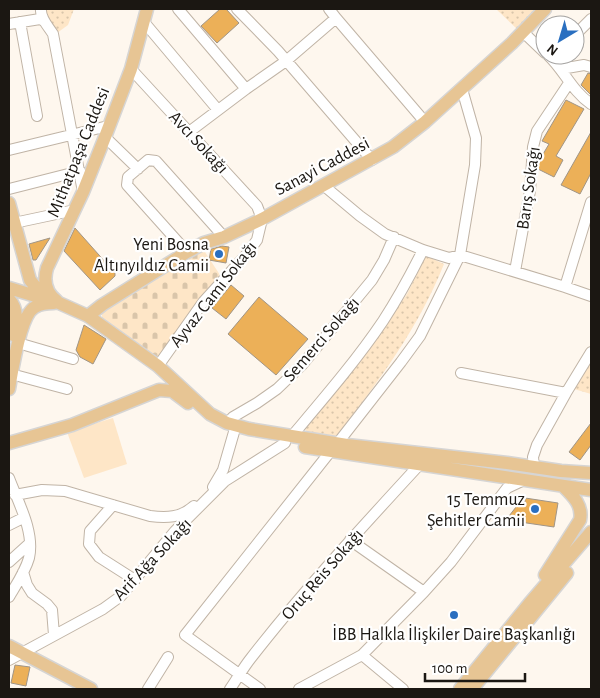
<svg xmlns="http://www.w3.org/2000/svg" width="600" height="698" viewBox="0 0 600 698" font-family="'Alegreya Sans',sans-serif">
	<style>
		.grass { fill: url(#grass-dots) }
		.cemetery { fill: url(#cemetery-stones) }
		.pitch { fill: #fee6c7 }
		.building { fill: #ecb058; stroke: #a09587 }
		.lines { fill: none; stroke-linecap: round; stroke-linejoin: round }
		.minor-casing { stroke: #c0b4a6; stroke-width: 12 }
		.major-casing { stroke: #d6d5d4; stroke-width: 15 }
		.minor { stroke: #fff; stroke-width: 10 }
		.major { stroke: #e7c594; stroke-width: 12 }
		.poi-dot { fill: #2a6fc0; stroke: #fff; stroke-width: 2 }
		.labels { text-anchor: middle; stroke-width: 4.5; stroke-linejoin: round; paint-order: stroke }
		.street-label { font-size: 18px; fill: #1b1712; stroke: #fff }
		.poi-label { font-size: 18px; fill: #1b1712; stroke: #fff; text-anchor: end }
	</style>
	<defs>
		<pattern id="grass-dots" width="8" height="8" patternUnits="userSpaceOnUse" patternTransform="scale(1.25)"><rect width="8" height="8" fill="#fee6c7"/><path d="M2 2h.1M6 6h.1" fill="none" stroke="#d9c5aa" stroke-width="1.8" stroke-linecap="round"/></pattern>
		<pattern id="cemetery-stones" width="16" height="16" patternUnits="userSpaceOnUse" patternTransform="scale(1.25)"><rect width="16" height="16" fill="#fee6c7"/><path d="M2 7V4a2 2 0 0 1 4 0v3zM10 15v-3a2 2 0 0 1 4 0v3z" fill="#d9c5aa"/></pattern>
	</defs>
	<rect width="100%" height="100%" fill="#fef7ee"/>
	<path class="grass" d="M44,9H74L68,25L57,33L44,13Z
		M496,9H538L517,29Z
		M426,256L444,264C419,327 379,381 338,434L333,438L307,433L305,427L368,351L407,294Z
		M591,357V394L574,389Z"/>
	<path class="cemetery" d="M203,249L220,275L193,307L171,341L157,358L102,318V310Z"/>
	<path class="pitch" d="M113,418L127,464L84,478L67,432Z"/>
	<path class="building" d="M220,9H226L239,23L217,43L201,26Z
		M588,73L591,74V95L581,85Z
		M566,100L584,109L556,156L563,160L554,177L538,169L539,161L549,144L542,141Z
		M591,132V173L580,194L561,185Z
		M75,228L115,273V276L100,290L64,251Z
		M50,238L36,260H33L29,244Z
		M222,246L229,247L226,263L209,260L211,249Z
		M231,285L244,296L226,319L212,308Z
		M259,297L308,339L276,375L228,334Z
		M84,325L106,339L93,364L80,357L76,350Z
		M591,423V445L580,460L569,452Z
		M525,498L558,503L554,527L513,521L509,516L520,502H525Z
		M15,665L30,667L26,686L11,683Z"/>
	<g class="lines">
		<defs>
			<path id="minor" d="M41,9C40,18 48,26 53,34L83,192
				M178,9L246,89L189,132
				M237,9L278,51L372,160
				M329,9L336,18
				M20,22L37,116
				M144,22L218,110
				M9,24L40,19L44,21
				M523,32L545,53
				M575,35L591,19
				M548,55C564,70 572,91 591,104
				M131,69L257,206L262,219L257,240L246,255L204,301L158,366
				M561,69L584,65L591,67
				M246,89L286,61L336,18L425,122
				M105,137L138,169
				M9,150L108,126
				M323,185L360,216L385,234L423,250L449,258L460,255L565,287L591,296
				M9,189L80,171
				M14,223L75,210
				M187,252L127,185L128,177L148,160L156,161L224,237
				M515,271L530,191L533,147L537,131L569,83
				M565,287L591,202
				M18,343L73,359
				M461,373L566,393
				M11,374L67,389
				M227,423L233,417L257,403L277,389L302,365L372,280L384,260L394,237
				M292,436C324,398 356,361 383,321C398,298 411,274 423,250
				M337,444L401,362L420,336L460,255L475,165L476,138L462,89
				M534,467L533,457L537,445L566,393L591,352
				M9,478C18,502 35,532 29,558C25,572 16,585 9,597
				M213,487L223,470L234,432
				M15,495L42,490L65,491L150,516C166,518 181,518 194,506
				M113,505L90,531L89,544L99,557L135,580
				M9,525L23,518
				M350,540L424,592
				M9,562L30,543
				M23,572L27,585L32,593L47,604L52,610L54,635
				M362,655L403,689
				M9,660L103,609L121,596L175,531L225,481L285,443
				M148,689L168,657
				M230,689C237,679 243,668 251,658C304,590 362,527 421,463
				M260,689L185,635L330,452
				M299,689L362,655L424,592L451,562L507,488L524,480"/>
			<path id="major" d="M9,203L30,280L38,290L46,296
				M9,288L59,303L88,316L158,366L210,414L227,423L249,429L347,445L507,463L561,471L591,473
				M9,299C19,310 16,322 13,335
				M57,301C46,293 43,282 47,268L83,192L105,137L131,69L147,9
				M88,316L102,305L187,252L204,243L224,237L262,219L393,147L425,122L512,43L545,9
				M9,389C12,372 20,315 35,307C41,303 48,303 54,303
				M9,443L72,425L159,390L172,391L188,403
				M305,447L591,490
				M545,575L580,520C583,505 573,496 563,486
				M9,646L91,689
				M460,689L529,604L591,532
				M472,689L567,573"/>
		</defs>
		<use href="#minor" class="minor-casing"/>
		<use href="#major" class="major-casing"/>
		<use href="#minor" class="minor"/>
		<use href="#major" class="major"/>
	</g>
	<g class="poi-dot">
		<circle cx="219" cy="254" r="5"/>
		<circle cx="535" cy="509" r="5"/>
		<circle cx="454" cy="615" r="5"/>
	</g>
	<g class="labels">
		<g class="street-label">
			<text transform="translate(199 142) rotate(47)" y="6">Avcı Sokağı</text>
			<text transform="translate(78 152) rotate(-68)" y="6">Mithatpaşa Caddesi</text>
			<text transform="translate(322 166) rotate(-28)" y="6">Sanayi Caddesi</text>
			<text transform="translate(528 188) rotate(-82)" y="6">Barış Sokağı</text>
			<text transform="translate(213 294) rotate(-52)" y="6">Ayvaz Cami Sokağı</text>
			<text transform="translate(321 339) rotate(-49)" y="6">Semerci Sokağı</text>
			<text transform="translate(152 559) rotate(-47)" y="6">Arif Ağa Sokağı</text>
			<text transform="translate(322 574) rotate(-49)" y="6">Oruç Reis Sokağı</text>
		</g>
		<g class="poi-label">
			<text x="209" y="250">Yeni Bosna<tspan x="209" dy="21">Altınyıldız Camii</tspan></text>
			<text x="525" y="505">15 Temmuz<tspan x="525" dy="21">Şehitler Camii</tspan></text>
			<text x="454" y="640" text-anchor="middle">İBB Halkla İlişkiler Daire Başkanlığı</text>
		</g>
	</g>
	<rect width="600" height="698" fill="none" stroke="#1b1712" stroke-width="20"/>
	<g transform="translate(560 40) rotate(218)"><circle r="24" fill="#ffffff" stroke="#a4a2a0"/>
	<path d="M0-4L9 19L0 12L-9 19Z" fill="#2a6fc0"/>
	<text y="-8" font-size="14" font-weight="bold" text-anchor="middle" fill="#1b1712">N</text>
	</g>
	<path d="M425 673v8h100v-8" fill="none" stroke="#1b1712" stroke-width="2.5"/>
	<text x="432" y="673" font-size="15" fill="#1b1712" stroke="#ffffff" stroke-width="4" paint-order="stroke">100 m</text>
</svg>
